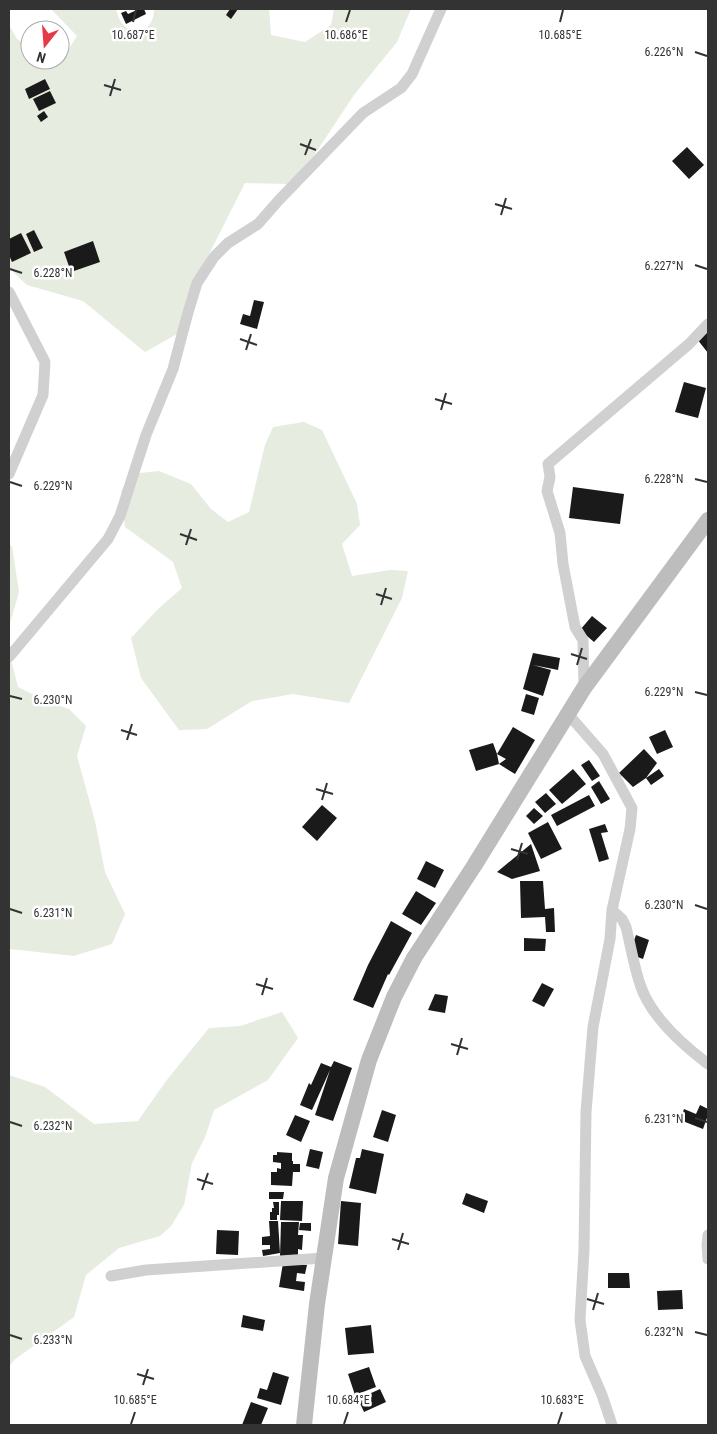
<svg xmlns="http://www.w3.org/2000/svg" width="717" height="1434" viewBox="0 0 717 1434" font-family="'Roboto Condensed',sans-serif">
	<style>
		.green { fill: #e6ecdf }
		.building { fill: #1a1a1a }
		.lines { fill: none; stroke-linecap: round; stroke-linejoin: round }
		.street { stroke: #d0d0d0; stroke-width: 11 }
		.secondary { stroke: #bdbdbd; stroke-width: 16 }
		.ticks { fill: none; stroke: #333; stroke-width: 2 }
		.ticks-label { font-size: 12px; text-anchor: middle; fill: #333; stroke: #fff; stroke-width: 5; stroke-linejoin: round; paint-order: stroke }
	</style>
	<rect width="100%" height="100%" fill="#fff"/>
	<path class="green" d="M51,9H116C120,25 125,29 141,33C150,26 154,20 154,9H269L271,35L305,42L331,25L334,9H411L397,42L354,95L295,184L245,183L193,286L179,333L145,352L83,301L27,285L9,268V25L17,39L30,47V60H60V54L66,53L77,36Z
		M304,422L322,430L357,504L360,525L342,544L352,576L390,570L408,571L402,598L349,703L293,694L252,701L207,729L179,730L141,678L131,638L159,608L182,588L173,562L125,527L121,492L130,474L159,471L191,484L211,509L228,522L249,512L265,445L273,427Z
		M9,544L12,546L19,592L9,627Z
		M9,652L18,687L51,703L69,709L86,726L77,756L95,821L105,872L125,914L112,944L74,956L9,949Z
		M282,1012L298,1038L268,1080L214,1110L205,1137L192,1163L184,1205L171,1226L160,1236L119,1248L86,1275L74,1317L14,1360L9,1367V1075L45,1087L94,1124L138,1121L166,1081L209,1028L240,1026Z"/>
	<path class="building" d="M139,9H144L146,14L126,24L121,13L126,11L128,14Z
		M230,9H238L231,19L226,15Z
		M45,79L50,89L29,99L25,89Z
		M50,91L56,103L39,111L33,99Z
		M44,111L48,117L41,122L37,116Z
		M687,147L704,165L689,179L672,161Z
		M34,230L43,248L34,252L26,234Z
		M21,233L31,253L12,262L9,255V239Z
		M93,241L100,262L71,272L64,252Z
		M254,300L264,302L257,329L240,324L243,314L250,316Z
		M708,330V353L697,339Z
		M684,382L706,388L698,418L675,412Z
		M573,487L624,494L620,524L569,518Z
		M592,616L607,628L594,642L580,630Z
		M533,653L560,658L558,670L533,665L551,670L543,696L523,689Z
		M526,694L539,698L534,715L521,711Z
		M513,727L535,740L515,774L499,764L506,759L497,754L499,764L476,771L469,750L493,743L497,754Z
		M665,730L673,747L657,754L649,737Z
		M644,749L657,763L646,778L659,769L664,776L651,785L646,778L633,787L619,773Z
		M589,760L600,776L592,781L581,765Z
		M573,769L586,784L562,804L549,790Z
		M599,781L610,799L601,804L591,787Z
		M546,793L556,804L545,813L535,802Z
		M589,795L595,806L557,826L551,815Z
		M322,805L337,818L317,841L302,827Z
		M534,808L543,816L534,824L526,816Z
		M548,822L562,849L541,859L528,833Z
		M605,824L608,832L601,833L609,859L599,862L589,829Z
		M531,844L540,871L512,879L497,872Z
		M426,861L444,870L435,888L417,879Z
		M520,881H543L545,909L554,908L555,932H546L545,917L521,918Z
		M416,891L436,903L421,925L402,914Z
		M391,921L412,933L389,975L388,974L373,1008L353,1000L368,965Z
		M636,935L649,940L643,959L629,954Z
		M524,938L546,939L545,951H524Z
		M542,983L554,989L544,1007L532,1001Z
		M435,994L448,996L445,1013L428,1010Z
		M334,1061L352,1068L333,1121L315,1115L330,1070L312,1110L300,1105L309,1083L311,1085L321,1063L331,1067Z
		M700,1105L708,1109V1115L703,1129L680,1120L684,1109L696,1114Z
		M382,1110L396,1115L388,1142L373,1137Z
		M295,1115L310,1121L301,1142L286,1135Z
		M310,1149L323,1152L319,1169L306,1166Z
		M362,1149L384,1154L376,1194L349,1188L356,1158H360Z
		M277,1152L292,1153V1161H293V1164H300V1172H293L292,1186L271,1185V1172H277V1168L281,1169V1163L273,1162V1155H277Z
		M269,1192H284L283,1199H269Z
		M466,1193L488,1201L484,1213L462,1204Z
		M281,1201H303L302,1221L280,1220Z
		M341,1201L361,1203L358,1246L338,1244Z
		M273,1202H279V1215H277V1220H270V1212H272V1208H274Z
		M269,1221H278L280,1253L263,1256L262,1250L270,1249V1245H262V1237L270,1236Z
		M281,1222H299L298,1235H303L302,1250L298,1249V1256H280Z
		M300,1223H311V1231L299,1230Z
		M217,1230L239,1231L238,1255L216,1254Z
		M283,1263L307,1265L305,1274L297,1273L296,1281L305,1282L304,1291L279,1287Z
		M608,1273H629L630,1288H608Z
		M682,1290L683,1309L658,1310L657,1291Z
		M243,1315L265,1320L263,1331L241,1327Z
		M371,1325L374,1353L348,1355L345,1328Z
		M369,1367L376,1387L355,1395L348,1374Z
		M273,1372L289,1377L281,1405L257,1398L260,1388L267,1390Z
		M380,1389L386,1402L364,1412L358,1399Z
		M251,1402L268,1408L261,1425H242Z"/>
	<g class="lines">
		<path class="street" d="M9,292L45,362L43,395L9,474
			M9,657L108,539L120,516L146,435L173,369L187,316L197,283L214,257L228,243L258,224L279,200L363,113L401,88L412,74L441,9
			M584,688L583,640L575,627L563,564L560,533L547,491L550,477L548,464L689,344L708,324
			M568,714L603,754L632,808L630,829L612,910L610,939L593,1027L586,1112L584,1250L580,1320L585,1356L602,1395L612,1425
			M612,910L622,919L626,927C631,947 634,968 641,987C652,1018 683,1045 708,1064
			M708,1235L707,1245L708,1259
			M111,1276L146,1270L324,1258"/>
		<path class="secondary" d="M304,1425L317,1304L336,1178L369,1060L394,997L414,958L474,866L584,688L708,520"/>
	</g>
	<path class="ticks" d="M133,22L136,10M346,22L350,10M560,22L563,10M695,52L707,56M104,85L121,90M110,96L115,79M300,144L316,150M305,155L311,139M495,204L512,209M501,215L506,198M695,265L707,269M10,269L22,273M240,339L257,345M246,350L251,334M435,399L452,404M441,410L446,393M695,479L707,482M10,482L22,486M180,534L197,540M186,545L191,529M376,594L392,599M381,605L386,588M571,654L587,659M577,665L582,648M695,692L707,695M10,696L22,699M121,730L137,735M127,740L132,724M316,789L333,794M322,800L327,783M511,849L528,854M517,860L522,843M695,905L707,909M10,909L22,913M256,984L273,989M262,995L267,978M451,1044L468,1049M457,1055L462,1038M695,1118L707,1122M10,1122L22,1126M197,1179L213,1184M202,1190L208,1173M392,1239L409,1244M398,1250L403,1233M587,1299L604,1304M593,1310L598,1293M695,1332L707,1335M10,1335L22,1339M137,1374L154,1379M143,1385L148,1369M131,1424L135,1412M344,1424L348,1412M558,1424L562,1412"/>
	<g class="ticks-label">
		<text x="133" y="39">10.687°E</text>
		<text x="346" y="39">10.686°E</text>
		<text x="560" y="39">10.685°E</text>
		<text x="664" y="56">6.226°N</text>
		<text x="664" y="270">6.227°N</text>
		<text x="53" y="277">6.228°N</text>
		<text x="664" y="483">6.228°N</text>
		<text x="53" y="490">6.229°N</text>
		<text x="664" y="696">6.229°N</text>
		<text x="53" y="704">6.230°N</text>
		<text x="664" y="909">6.230°N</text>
		<text x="53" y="917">6.231°N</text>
		<text x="664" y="1123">6.231°N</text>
		<text x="53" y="1130">6.232°N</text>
		<text x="664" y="1336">6.232°N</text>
		<text x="53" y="1344">6.233°N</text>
		<text x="135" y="1404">10.685°E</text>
		<text x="348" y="1404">10.684°E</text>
		<text x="562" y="1404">10.683°E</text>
	</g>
	<rect width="717" height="1434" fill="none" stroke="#333333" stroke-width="20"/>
	<g transform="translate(45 45) rotate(197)"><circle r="24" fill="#ffffff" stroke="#adadad"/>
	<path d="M0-4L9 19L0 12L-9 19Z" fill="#e63946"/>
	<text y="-8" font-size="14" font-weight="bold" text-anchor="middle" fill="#333333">N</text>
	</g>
</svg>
